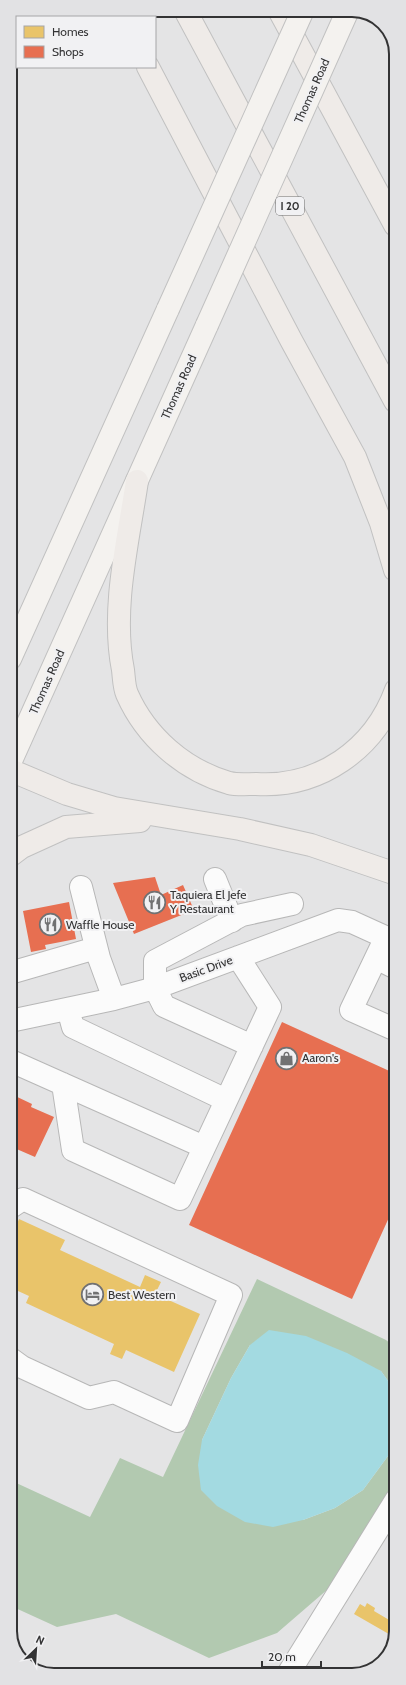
<svg xmlns="http://www.w3.org/2000/svg" width="406" height="1685" viewBox="0 0 406 1685" font-family="Cabin,sans-serif">
	<style>
		.forest { fill: #b2c9b0 }
		.water { fill: #a3dae1 }
		.homes { fill: #e9c46a }
		.shops { fill: #e76f51 }
		.lines { fill: none; stroke-linecap: round; stroke-linejoin: round }
		.minor-casing { stroke: #b7b7b7; stroke-width: 24 }
		.major-casing { stroke: #c1c1c1; stroke-width: 24 }
		.highway-casing { stroke: #c1c1c1; stroke-width: 24 }
		.minor { stroke: #fbfbfb; stroke-width: 22 }
		.major { stroke: #f4f2ef; stroke-width: 22 }
		.highway { stroke: #efebe8; stroke-width: 22 }
		.major-bridge-casing { stroke: #c1c1c1; stroke-width: 24; stroke-linecap: butt }
		.major-bridge { stroke: #f4f2ef; stroke-width: 22 }
		.labels { text-anchor: middle; stroke-width: 4; stroke-linejoin: round; paint-order: stroke }
		.shield { fill: #f1f1f3; stroke: #6c6c6d; stroke-width: 1 }
		.shield-label { font-size: 11px; font-weight: bold; fill: #333334 }
		.street-label { font-size: 12px; fill: #333334; stroke: #f1f1f3 }
		.poi-label { font-size: 12px; fill: #333334; stroke: #f1f1f3; text-anchor: start }
		.rim { fill: none; stroke: #333334; stroke-width: 2 }
	</style>
	<rect width="100%" height="100%" fill="#e4e4e5"/>
	<path class="forest" d="M257,1279L386,1340L396,1348V1392L381,1371L250,1345L231,1378L202,1440L303,1520L335,1508L363,1490L388,1456L396,1432V1479L328,1589L277,1633L209,1658L116,1614L57,1627L11,1606V1485L12,1481L90,1517L120,1458L163,1477Z"/>
	<path class="water" d="M269,1330L306,1336L347,1353L381,1371L396,1392V1432L388,1456L363,1490L335,1508L303,1520L273,1527L245,1522L217,1506L201,1490L198,1465L202,1440L231,1378L250,1345Z"/>
	<path class="homes" d="M19,1219L65,1240L60,1250L140,1287L145,1275L161,1282L155,1294L200,1314L174,1372L126,1350L122,1359L110,1354L114,1344L26,1303L29,1296L18,1291L11,1306V1238Z
		M367,1603L375,1608L374,1611L396,1624L394,1637L354,1614L360,1604L365,1607Z
		M319,1666L330,1673L334,1667L345,1674H314Z"/>
	<path class="shops" d="M155,877L161,895L183,885L194,910L134,934L113,883Z
		M69,902L76,939L45,945L46,949L31,952L23,911Z
		M282,1022L396,1074V1202L352,1299L189,1225Z
		M11,1094L32,1104L31,1107L54,1117L35,1157L12,1147L11,1151Z"/>
	<g class="lines">
		<defs>
			<path id="minor" d="M215,879L232,921
				M81,887L99,958L114,999
				M386,937L351,1010L396,1030
				M376,958L396,968
				M10,973L96,948
				M68,1009L73,1027L226,1100
				M10,1021L114,999L155,988L338,920L352,922L396,942
				M252,1046L164,1006L155,988V961L242,915L292,904
				M11,1061L204,1147
				M63,1084L73,1150L180,1199L270,1007L238,957
				M11,1207L23,1199L231,1295L177,1421L114,1392L89,1398L22,1367L11,1359
				M288,1674L396,1500"/>
			<path id="major" d="M10,659L168,309
				M10,763L207,325"/>
			<path id="highway" d="M117,10L121,17
				M185,10L395,401
				M279,10L395,225
				M148,67L291,340L355,457L381,523L395,570
				M137,481C128,542 111,609 123,670C124,678 124,687 127,694C146,737 184,770 229,783C237,785 247,784 256,784C319,788 374,750 396,690
				M10,770L67,794L114,808L240,829L311,845L396,874
				M10,856L22,847L66,827L140,821"/>
		</defs>
		<use href="#minor" class="minor-casing"/>
		<use href="#major" class="major-casing"/>
		<use href="#highway" class="highway-casing"/>
		<use href="#minor" class="minor"/>
		<use href="#major" class="major"/>
		<use href="#highway" class="highway"/>
		<defs>
			<path id="major-bridge" d="M168,309L303,10
				M207,325L348,10"/>
		</defs>
		<use href="#major-bridge" class="major-bridge-casing"/>
		<use href="#major-bridge" class="major-bridge"/>
	</g>
	<defs>
		<symbol id="restaurant-ring" viewBox="-11 -11 22 22"><circle r="9.5" fill="#f1f1f3" stroke="#717172" stroke-width="1.5"/><path d="M-5-6h1v4h1v-4h1v4h1v-4h1v5L-1.5 .5V6h-2V.5L-5-1ZM5-6V6H3V1.5H1.5Q1.5-4 5-6Z" fill="#717172"/></symbol>
		<symbol id="shop-ring" viewBox="-11 -11 22 22"><circle r="9.5" fill="#f1f1f3" stroke="#717172" stroke-width="1.5"/><path d="M-5-2.5h2.3a2.7 3.5 0 0 1 5.4 0H5L5.5 6h-11ZM-1.5-2.5h3a1.5 2.3 0 0 0-3 0Z" fill="#717172"/></symbol>
		<symbol id="hotel-ring" viewBox="-11 -11 22 22"><circle r="9.5" fill="#f1f1f3" stroke="#717172" stroke-width="1.5"/><path d="M-6-4.5h1.5V1H6V5H4.5V3h-9V5H-6ZM-4 0a1.8 1.8 0 1 1 3.6 0ZM.5 0V-2.5h3Q6-2.5 6 0Z" fill="#717172"/></symbol>
	</defs>
	<g fill-rule="evenodd">
		<use href="#restaurant-ring" x="142" y="890" width="25" height="25"/>
		<use href="#restaurant-ring" x="38" y="912" width="25" height="25"/>
		<use href="#shop-ring" x="274" y="1046" width="25" height="25"/>
		<use href="#hotel-ring" x="80" y="1282" width="25" height="25"/>
	</g>
	<g class="labels">
		<rect class="shield" x="276" y="197" width="28" height="18" rx="3"/>
		<g class="shield-label">
			<text x="290" y="210">I 20</text>
		</g>
		<g class="street-label">
			<text transform="translate(312 91) rotate(-66)" y="4">Thomas Road</text>
			<text transform="translate(179 387) rotate(-66)" y="4">Thomas Road</text>
			<text transform="translate(47 682) rotate(-66)" y="4">Thomas Road</text>
			<text transform="translate(206 969) rotate(-20)" y="4">Basic Drive</text>
		</g>
		<g class="poi-label">
			<text x="170" y="899">Taquiera El Jefe<tspan x="170" dy="14">Y Restaurant</tspan></text>
			<text x="66" y="929">Waffle House</text>
			<text x="302" y="1062">Aaron's</text>
			<text x="108" y="1299">Best Western</text>
		</g>
	</g>
	<path d="M0 0H406V1685H0ZM54 17H352A37 37 0 0 1 389 54V1631A37 37 0 0 1 352 1668H54A37 37 0 0 1 17 1631V54A37 37 0 0 1 54 17Z" fill="#e2e2e4" fill-rule="evenodd"/>
	<path class="rim" d="M54 17H352A37 37 0 0 1 389 54V1631A37 37 0 0 1 352 1668H54A37 37 0 0 1 17 1631V54A37 37 0 0 1 54 17Z"/>
	<rect x="16" y="16" width="140" height="52" fill="#f1f1f3" stroke="#a5a5a7"/>
	<rect x="24" y="26" width="20" height="12" fill="#e9c46a" stroke="#a5a5a7"/>
	<text x="52" y="36" font-size="12" fill="#333334">Homes</text>
	<rect x="24" y="46" width="20" height="12" fill="#e76f51" stroke="#a5a5a7"/>
	<text x="52" y="56" font-size="12" fill="#333334">Shops</text>
	<g transform="translate(36 1649) rotate(25)" stroke="#f1f1f3" stroke-width="3" paint-order="stroke">
	<path d="M0-3L7 15L0 10L-7 15Z" fill="#333334"/>
	<text y="-6" font-size="11" font-weight="bold" text-anchor="middle" fill="#333334">N</text>
	</g>
	<path d="M262 1661v6h59v-6" fill="none" stroke="#333334" stroke-width="2"/>
	<text x="268" y="1661" font-size="12" fill="#333334" stroke="#f1f1f3" stroke-width="3" paint-order="stroke">20 m</text>
</svg>
